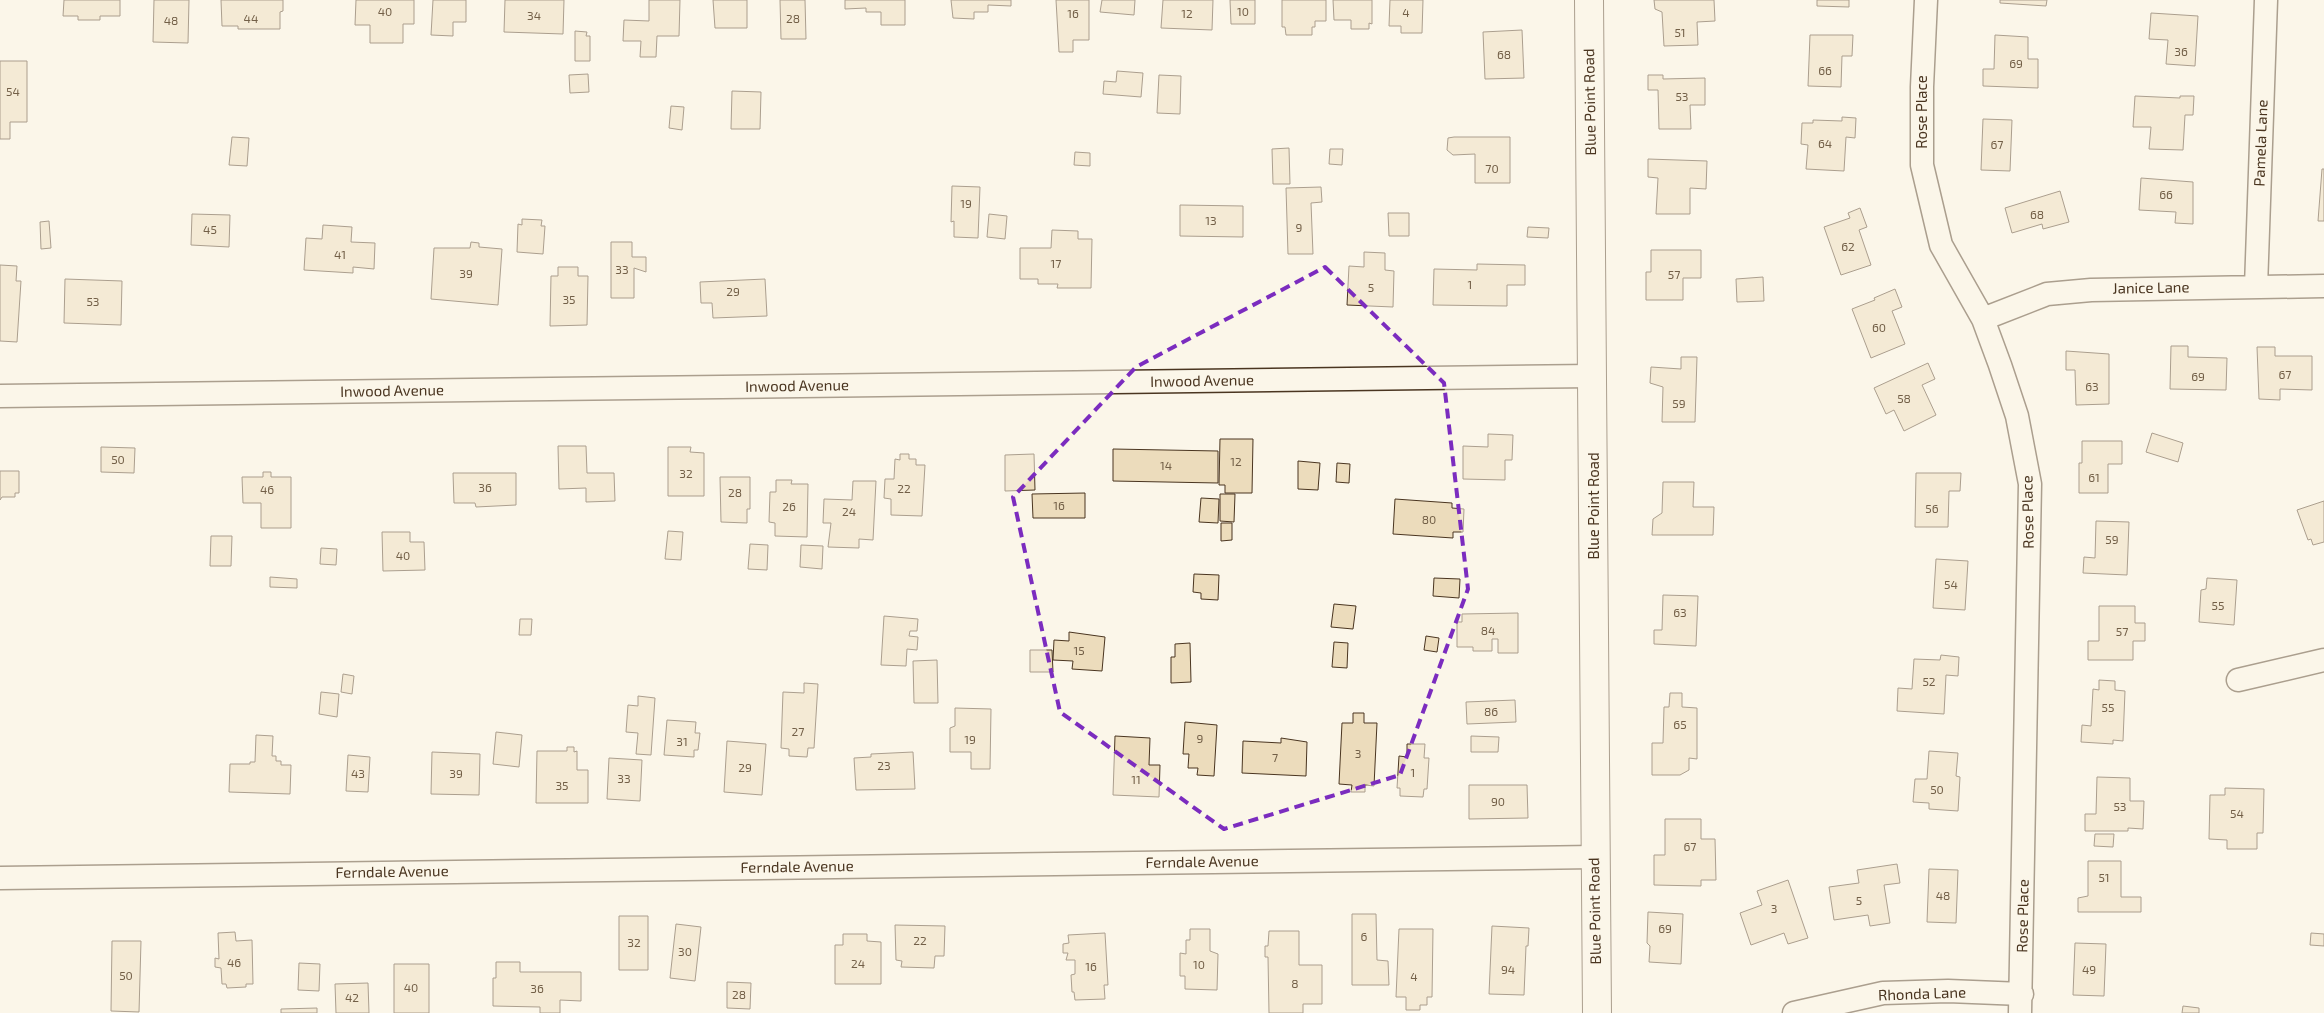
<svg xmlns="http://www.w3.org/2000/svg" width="2324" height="1013" viewBox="0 0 2324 1013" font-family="'Exo 2',sans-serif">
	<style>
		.building { fill: #ecdcbc; stroke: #4a3520 }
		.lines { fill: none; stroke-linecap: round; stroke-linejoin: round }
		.street-casing { stroke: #4a3520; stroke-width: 25 }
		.secondary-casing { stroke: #4a3520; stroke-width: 30 }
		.street { stroke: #fbf6e9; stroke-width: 22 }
		.secondary { stroke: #fbf6e9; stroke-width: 28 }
		.marked { fill: none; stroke: #7b2cbf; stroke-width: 4; stroke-dasharray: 10 6; stroke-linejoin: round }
		.labels { text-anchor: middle; stroke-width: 4; stroke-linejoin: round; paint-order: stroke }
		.number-label { font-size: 12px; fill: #725f47 }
		.street-label { font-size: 15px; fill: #4a3520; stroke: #fbf6e9 }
	</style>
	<rect width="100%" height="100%" fill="#fbf6e9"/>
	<path class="building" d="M64,0H120V16H100V20H78V16H63Z
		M154,0H189L188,43L153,42Z
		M221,0H283V11L280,12V29H238V26H222Z
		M356,0H414V24H403V43H370V25H355Z
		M433,0H466V22H453V36L431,35Z
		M505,0H564L563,34L504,32Z
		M649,0H680L679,36H657L656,57H640L641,41H623L624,20L649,21Z
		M713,0H747V28H715Z
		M780,0H805L806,39H781Z
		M845,0H905V25H881V12H866V8L845,9Z
		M951,0H1011V6L988,5V12H974V19L953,18Z
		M1056,0H1089V40H1073V52H1059Z
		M1102,0H1135L1134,15L1100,12Z
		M1163,0H1213L1212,30L1161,28Z
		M1230,0H1255V24H1231Z
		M1282,0H1326V21H1315V27H1312V35H1286L1285,27H1282Z
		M1333,0H1372V24L1369,23V29H1351V20H1334Z
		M1390,0H1423L1422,33H1401V26H1389Z
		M1654,0H1714L1715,21L1697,22L1698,45L1664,46L1662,12L1655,9Z
		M1817,0H1849V7L1817,6Z
		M2000,0H2047L2046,6L2000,3Z
		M2151,13L2198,16L2195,66L2166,64L2168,40L2149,39Z
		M1522,30L1524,78L1485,79L1483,32Z
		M575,31L587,32L586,36H590V61H575Z
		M1810,35H1853L1852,56H1842L1841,87L1808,86Z
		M1995,35L2028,37V59H2038V88L1983,86V69H1994Z
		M0,61H27V122H10V139H0Z
		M1117,71L1143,73L1141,97L1103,94L1104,81L1116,82Z
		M588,74L589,92L570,93L569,75Z
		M1159,75L1181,76L1180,114L1157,113Z
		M1648,75H1663V79L1705,78V105H1690L1691,129H1659L1658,90H1648Z
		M732,91L761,92L760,129H731Z
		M2135,96L2180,98V96H2194L2193,115H2185L2183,150L2149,149L2151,127H2133Z
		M671,106L684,107L682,130L669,128Z
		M1842,117L1856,118L1855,138L1846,137L1844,171L1806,169L1808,145L1801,144L1802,123H1813V120L1842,121Z
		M1983,119L2012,120L2010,171L1981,170Z
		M232,137L249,138L247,166L229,165Z
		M1454,137H1510V183H1475V154L1453,155L1447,150L1448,138Z
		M1289,148L1290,184H1273L1272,149Z
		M1330,149H1343L1342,165L1329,164Z
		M1075,152L1090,153V166L1074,165Z
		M1648,159L1707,161L1706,189L1690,188V214H1656L1658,178L1648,177Z
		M2322,169H2324V221H2318Z
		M2141,178L2193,182V224L2175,223L2176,212L2139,210Z
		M952,186L980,187L978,238L954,237V221L951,222Z
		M1321,187L1322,202L1311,203L1313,254H1288L1286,188Z
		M2060,191L2069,222L2043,229L2042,224L2012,233L2005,208Z
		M1180,205L1243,206V237L1180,236Z
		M1860,208L1867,227L1859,230L1871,265L1841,275L1824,227L1850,218L1848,213Z
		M1388,213H1409V236H1389Z
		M192,214L230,215L229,247L191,245Z
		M989,214L1007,216L1005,239L987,237Z
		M522,219L542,220L541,226H545L543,254L517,252L518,224L522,225Z
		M49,221L51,248L41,249L40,222Z
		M323,225L352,227L351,242L375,243L374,269L353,267V273L304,270L306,238L322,239Z
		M1528,227L1549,228L1548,238L1527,237Z
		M1052,230L1078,231V239H1092L1091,288H1057L1058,284H1038V279H1020V248H1051Z
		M471,242L479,243V247L502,249L498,305L431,299L434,248H470Z
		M611,242H632V257H646V272L634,268V298H611Z
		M1651,250H1701V278H1683V300H1646V272H1651Z
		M1364,252L1385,253V270L1394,271L1393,307L1347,305L1349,266L1364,267Z
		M1477,264L1525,265V285H1507V306L1433,305L1434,269L1477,270Z
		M0,265L17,266L16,281H21L17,342L0,341Z
		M558,267H578V276H588L587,325L550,326L551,276H558Z
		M1763,277L1764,301L1737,302L1736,279Z
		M65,279L122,281L121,325L64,323Z
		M765,279L767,316L713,318L712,303H701L700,282Z
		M1895,289L1902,307L1892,311L1905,344L1871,358L1852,309L1875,300L1874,298Z
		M2171,346H2188V357L2227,358L2226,390L2170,389Z
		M2257,347H2275V356H2312V390L2280,389V400L2259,399Z
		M2066,351L2109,354V404L2076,405L2075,370H2066Z
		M1681,357H1697L1695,422H1662L1663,387L1650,383L1651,367L1681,369Z
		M1928,363L1935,379L1922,385L1936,415L1904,431L1894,410L1886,414L1874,388Z
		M2152,433L2183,443L2178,462L2146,452Z
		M1488,434L1513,435L1512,460H1505V480L1463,479V446L1488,447Z
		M1220,439H1253L1252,493H1225V485H1219Z
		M2082,441H2122V464H2108V493H2079V463H2082Z
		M558,446H586L587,473H614L615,501L586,502V488L559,489Z
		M101,447L135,448L134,473L101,472Z
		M668,447H691L690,452L704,453V496H668Z
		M1113,449L1218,451V483L1113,481Z
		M900,454H909V459H916V465H925L922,516L891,515V499L884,498L885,479H894L895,459L900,460Z
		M1034,454L1035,490L1005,491V455Z
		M1298,461L1320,463L1318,490L1298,489Z
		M1337,463L1350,464L1349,483L1336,482Z
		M0,471H19V493H15V497H2L0,500Z
		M263,472H271V477H291V528H261V503H243L242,477H263Z
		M453,473H516V505L476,507L475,503H454Z
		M1916,473H1961L1960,491H1949L1948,527H1915Z
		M720,477H750V509H747V523L721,522Z
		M776,480H792L791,484H808L807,537L775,536V523L769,522L770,492H776Z
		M853,481H876L873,540L859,539V548L828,547L831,523H823L824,499L852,500Z
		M1663,482H1694L1693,507H1714L1713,535H1652L1653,519L1662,513Z
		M1085,493V518H1033L1032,494Z
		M1220,494H1235L1234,522L1220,521Z
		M1201,498L1219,499L1218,523L1199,522Z
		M1395,499L1452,503V508L1464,509L1463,532H1453V538L1393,534Z
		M2324,501V542L2313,545L2311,539L2308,540L2297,510Z
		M2096,521L2129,522L2127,575L2083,573L2084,557L2095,558Z
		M1221,523H1232V540L1221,541Z
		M668,531L683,532L681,560L665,559Z
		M382,532H410V542H424L425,570L383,571Z
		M211,536H232L231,566H210Z
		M750,544L768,545L767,570L748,569Z
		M801,545L823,546L822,569L800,567Z
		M321,548L337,549L336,565L320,564Z
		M1936,559L1968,561L1965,610L1933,608Z
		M1194,574L1219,575L1218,600L1201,599V593L1193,592Z
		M270,577L297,579V588L270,587Z
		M1434,578L1460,579L1459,598L1433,596Z
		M2207,578L2237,580L2234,625L2199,622L2201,590L2206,589Z
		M1663,595L1698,596L1696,646L1654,644V630H1662Z
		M1334,604L1356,606L1353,629L1331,627Z
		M2099,606H2135V623H2145V641H2133V660H2088V641H2099Z
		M1518,613V653H1498V639H1492V651H1473V647H1457V622H1462V614Z
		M884,616L918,619L917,631H910L909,636L918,637L917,650L907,649L906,666L881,665Z
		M520,619H532L531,635H519Z
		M1069,632L1105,637L1102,671L1072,669L1073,661L1053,660L1054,640L1069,641Z
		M1426,636L1439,638L1437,652L1424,650Z
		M1334,642L1348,643L1347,668L1332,667Z
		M1190,643L1191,682L1171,683V657H1175V644Z
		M1030,650H1052L1053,672H1030Z
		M1941,655L1959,657L1958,676L1946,675L1944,714L1897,711L1898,688L1912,689L1914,659L1940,660Z
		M937,660L938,703H914L913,661Z
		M343,674L354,676L352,694L341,692Z
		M2099,680L2115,681V690L2125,691L2123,741L2113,740V744L2081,742L2082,725L2091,726L2093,689L2099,690Z
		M804,683L818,684L814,748H808L807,757L789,756V749L781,748L783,692L804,693Z
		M321,692L339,694L337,717L319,714Z
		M1670,693H1682V707L1697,708V759L1689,758V770L1680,775H1652V743H1663L1664,707H1669Z
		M638,696L655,698L651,755L636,754L638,733L626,732L628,705L638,706Z
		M1515,700L1516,722L1467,724L1466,702Z
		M955,708L991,709L990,769H971V752H950V728L955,726Z
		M1353,713H1364V723H1377L1374,786L1365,785V792H1351L1352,785L1339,784L1342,723H1353Z
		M667,720L696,722L695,733H700L698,750H694V757L664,755Z
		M1185,722L1217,725L1214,776L1197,775L1198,768H1188L1189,754H1183Z
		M496,732L522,735L519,767L493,764Z
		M256,735L273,736L272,756H276V761H281V765H291L290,794L229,792L230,764H250V762H255Z
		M1115,736L1150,738L1149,765H1160L1159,797L1113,795Z
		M1471,736L1499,737L1498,752H1471Z
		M1281,738L1307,742L1306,776L1242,773L1243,741L1281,743Z
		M727,741L766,744L762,795L724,792Z
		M1407,744H1425L1424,758H1429L1427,789H1424L1423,797L1400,796V788H1397L1399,756L1407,757Z
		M567,747H574V752L577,751V770H588V803H536L537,751H567Z
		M1929,751L1958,753L1956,776L1960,777L1958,811L1929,809V803L1913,802L1915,779H1927Z
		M432,752L480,754L479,795L431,794Z
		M913,752L915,789L856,790L854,758L871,757V754Z
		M348,755L370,757L368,792L346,791Z
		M609,758L642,760L640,801L607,799Z
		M2097,777L2130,778V801H2144L2143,829L2128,828V831H2085V814H2096Z
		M1469,785H1527L1528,818L1469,819Z
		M2225,788L2264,789L2263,833H2257V849H2227V840L2209,839L2210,795H2225Z
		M1665,819H1701V839H1715L1716,880H1701V886L1654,885V855H1665Z
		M2095,834H2114L2113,847L2094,846Z
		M2088,861H2121V897H2141V912H2078V898L2088,896Z
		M1897,864L1900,883L1884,885L1890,923L1870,926L1868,915L1834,920L1829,887L1859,883L1857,870Z
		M1929,869L1958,870L1956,923L1927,922Z
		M1788,880L1808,938L1788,944L1784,933L1751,945L1740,913L1762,905L1757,891Z
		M1648,912L1683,914L1681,964L1649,962L1650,946L1647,943Z
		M1352,914H1376L1377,960L1388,961L1389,985H1352Z
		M619,916H648V970H619Z
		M676,924L701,927L695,981L670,978Z
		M895,925L945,926L944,956H935L934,968L901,967L902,961L896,960Z
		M1492,926L1529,928L1528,946H1526L1524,995L1489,994Z
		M1190,929H1210V951L1218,954L1217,990L1185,989V976H1180V953L1186,954V940H1190Z
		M1399,929H1433L1432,997H1427V1005H1420V1010H1406V997H1396Z
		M1269,931H1299V965H1322V1004H1303V1013H1269L1268,957H1265V946H1268Z
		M235,932L236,941L252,940L253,984H246V987L227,988L226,984H222L221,968L215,967V958L219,959L218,933Z
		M1105,933L1108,985H1104L1105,999L1075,1000L1074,992H1072L1071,975L1075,974V960H1066L1068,953H1063V944L1069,943L1068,935Z
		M2311,933L2324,934V946L2310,945Z
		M843,934H867V941L881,942V984H835V945H843Z
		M112,941H141L139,1012L111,1011Z
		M2075,943L2106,944L2104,996L2073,995Z
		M496,962H520V972H581V1001L560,1000V1013H540V1007L493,1006V978H496Z
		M299,963L320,964L319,991L298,990Z
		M394,964H429V1013H394Z
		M727,982L751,983L750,1009L727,1008Z
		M368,983L369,1013H336L335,984Z
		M2183,1006L2199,1008V1013H2182Z
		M317,1008V1013H281V1009Z"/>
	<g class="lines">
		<defs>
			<path id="street" d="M1926,0L1922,87V165L1941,245L1983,319L2000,365L2017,416L2030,484L2020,1013
				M2256,287L2266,0
				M1983,319L2047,294L2091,290L2324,286
				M0,396L1593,376
				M2238,680L2324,660
				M0,878L1594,857
				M1794,1013L1883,993L1948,991L2022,994"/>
			<path id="secondary" d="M1589,0L1597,1013"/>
		</defs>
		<use href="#street" class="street-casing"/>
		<use href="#secondary" class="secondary-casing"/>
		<use href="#street" class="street"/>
		<use href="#secondary" class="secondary"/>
	</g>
	<path d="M0 0H2324V1013H0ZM1325,267L1444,383L1468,589L1400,775L1224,829L1060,712L1013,497L1136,367Z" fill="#fbf6e9" fill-opacity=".55" fill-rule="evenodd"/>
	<path class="marked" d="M1325,267L1444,383L1468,589L1400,775L1224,829L1060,712L1013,497L1136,367Z"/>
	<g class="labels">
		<g class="number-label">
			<text x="385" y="16">40</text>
			<text x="1243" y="16">10</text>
			<text x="1406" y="17">4</text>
			<text x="1073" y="18">16</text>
			<text x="1187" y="18">12</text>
			<text x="534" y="20">34</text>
			<text x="251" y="23">44</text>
			<text x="793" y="23">28</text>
			<text x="171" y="25">48</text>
			<text x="1680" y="37">51</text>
			<text x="2181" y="56">36</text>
			<text x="1504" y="59">68</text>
			<text x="2016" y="68">69</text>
			<text x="1825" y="75">66</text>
			<text x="13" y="96">54</text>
			<text x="1682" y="101">53</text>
			<text x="1825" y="148">64</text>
			<text x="1997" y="149">67</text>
			<text x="1492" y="173">70</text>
			<text x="2166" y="199">66</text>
			<text x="966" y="208">19</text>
			<text x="2037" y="219">68</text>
			<text x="1211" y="225">13</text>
			<text x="1299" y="232">9</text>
			<text x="210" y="234">45</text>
			<text x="1848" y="251">62</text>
			<text x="340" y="259">41</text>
			<text x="1056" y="268">17</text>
			<text x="622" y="274">33</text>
			<text x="466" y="278">39</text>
			<text x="1674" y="279">57</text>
			<text x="1470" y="289">1</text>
			<text x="1371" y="292">5</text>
			<text x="733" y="296">29</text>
			<text x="569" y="304">35</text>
			<text x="93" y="306">53</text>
			<text x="1879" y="332">60</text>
			<text x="2285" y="379">67</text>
			<text x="2198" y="381">69</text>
			<text x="2092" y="391">63</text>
			<text x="1904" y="403">58</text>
			<text x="1679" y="408">59</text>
			<text x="118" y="464">50</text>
			<text x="1236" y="466">12</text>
			<text x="1166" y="470">14</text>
			<text x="686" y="478">32</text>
			<text x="2094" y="482">61</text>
			<text x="485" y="492">36</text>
			<text x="904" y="493">22</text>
			<text x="267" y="494">46</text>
			<text x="735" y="497">28</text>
			<text x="1059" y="510">16</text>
			<text x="789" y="511">26</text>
			<text x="1932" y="513">56</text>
			<text x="849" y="516">24</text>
			<text x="1429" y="524">80</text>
			<text x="2112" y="544">59</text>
			<text x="403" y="560">40</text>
			<text x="1951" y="589">54</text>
			<text x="2218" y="610">55</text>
			<text x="1680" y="617">63</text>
			<text x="1488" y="635">84</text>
			<text x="2122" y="636">57</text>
			<text x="1079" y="655">15</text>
			<text x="1929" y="686">52</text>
			<text x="2108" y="712">55</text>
			<text x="1491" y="716">86</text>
			<text x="1680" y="729">65</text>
			<text x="798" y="736">27</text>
			<text x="1200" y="743">9</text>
			<text x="970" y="744">19</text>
			<text x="682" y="746">31</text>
			<text x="1358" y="758">3</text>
			<text x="1275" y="762">7</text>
			<text x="884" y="770">23</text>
			<text x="745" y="772">29</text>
			<text x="1413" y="777">1</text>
			<text x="358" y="778">43</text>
			<text x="456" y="778">39</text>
			<text x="624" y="783">33</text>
			<text x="1136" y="784">11</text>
			<text x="562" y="790">35</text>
			<text x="1937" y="794">50</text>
			<text x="1498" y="806">90</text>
			<text x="2120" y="811">53</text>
			<text x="2237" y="818">54</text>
			<text x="1690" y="851">67</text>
			<text x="2104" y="882">51</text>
			<text x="1943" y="900">48</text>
			<text x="1859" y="905">5</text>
			<text x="1774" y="913">3</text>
			<text x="1665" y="933">69</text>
			<text x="1364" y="941">6</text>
			<text x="920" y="945">22</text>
			<text x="634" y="947">32</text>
			<text x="685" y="956">30</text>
			<text x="234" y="967">46</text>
			<text x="858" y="968">24</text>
			<text x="1199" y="969">10</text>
			<text x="1091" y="971">16</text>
			<text x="1508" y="974">94</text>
			<text x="2089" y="974">49</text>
			<text x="126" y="980">50</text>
			<text x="1414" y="981">4</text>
			<text x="1295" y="988">8</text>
			<text x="411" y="992">40</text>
			<text x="537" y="993">36</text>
			<text x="739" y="999">28</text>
			<text x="352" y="1002">42</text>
		</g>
		<g class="street-label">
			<text transform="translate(1590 102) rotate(-91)" y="5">Blue Point Road</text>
			<text transform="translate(1922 112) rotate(-90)" y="5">Rose Place</text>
			<text transform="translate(2261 143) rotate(-88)" y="5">Pamela Lane</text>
			<text transform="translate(2151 288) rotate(-1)" y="5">Janice Lane</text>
			<text transform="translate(1202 381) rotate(-1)" y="5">Inwood Avenue</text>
			<text transform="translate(797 386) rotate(-1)" y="5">Inwood Avenue</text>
			<text transform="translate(392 391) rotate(-1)" y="5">Inwood Avenue</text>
			<text transform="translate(1594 506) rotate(-90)" y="5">Blue Point Road</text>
			<text transform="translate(2028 512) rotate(-91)" y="5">Rose Place</text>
			<text transform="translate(1202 862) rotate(-1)" y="5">Ferndale Avenue</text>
			<text transform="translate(797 867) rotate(-1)" y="5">Ferndale Avenue</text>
			<text transform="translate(392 872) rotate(-1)" y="5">Ferndale Avenue</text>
			<text transform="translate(1595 911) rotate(-91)" y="5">Blue Point Road</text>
			<text transform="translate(2023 916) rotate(-89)" y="5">Rose Place</text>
			<text transform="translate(1922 994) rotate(-2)" y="5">Rhonda Lane</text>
		</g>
	</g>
</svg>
